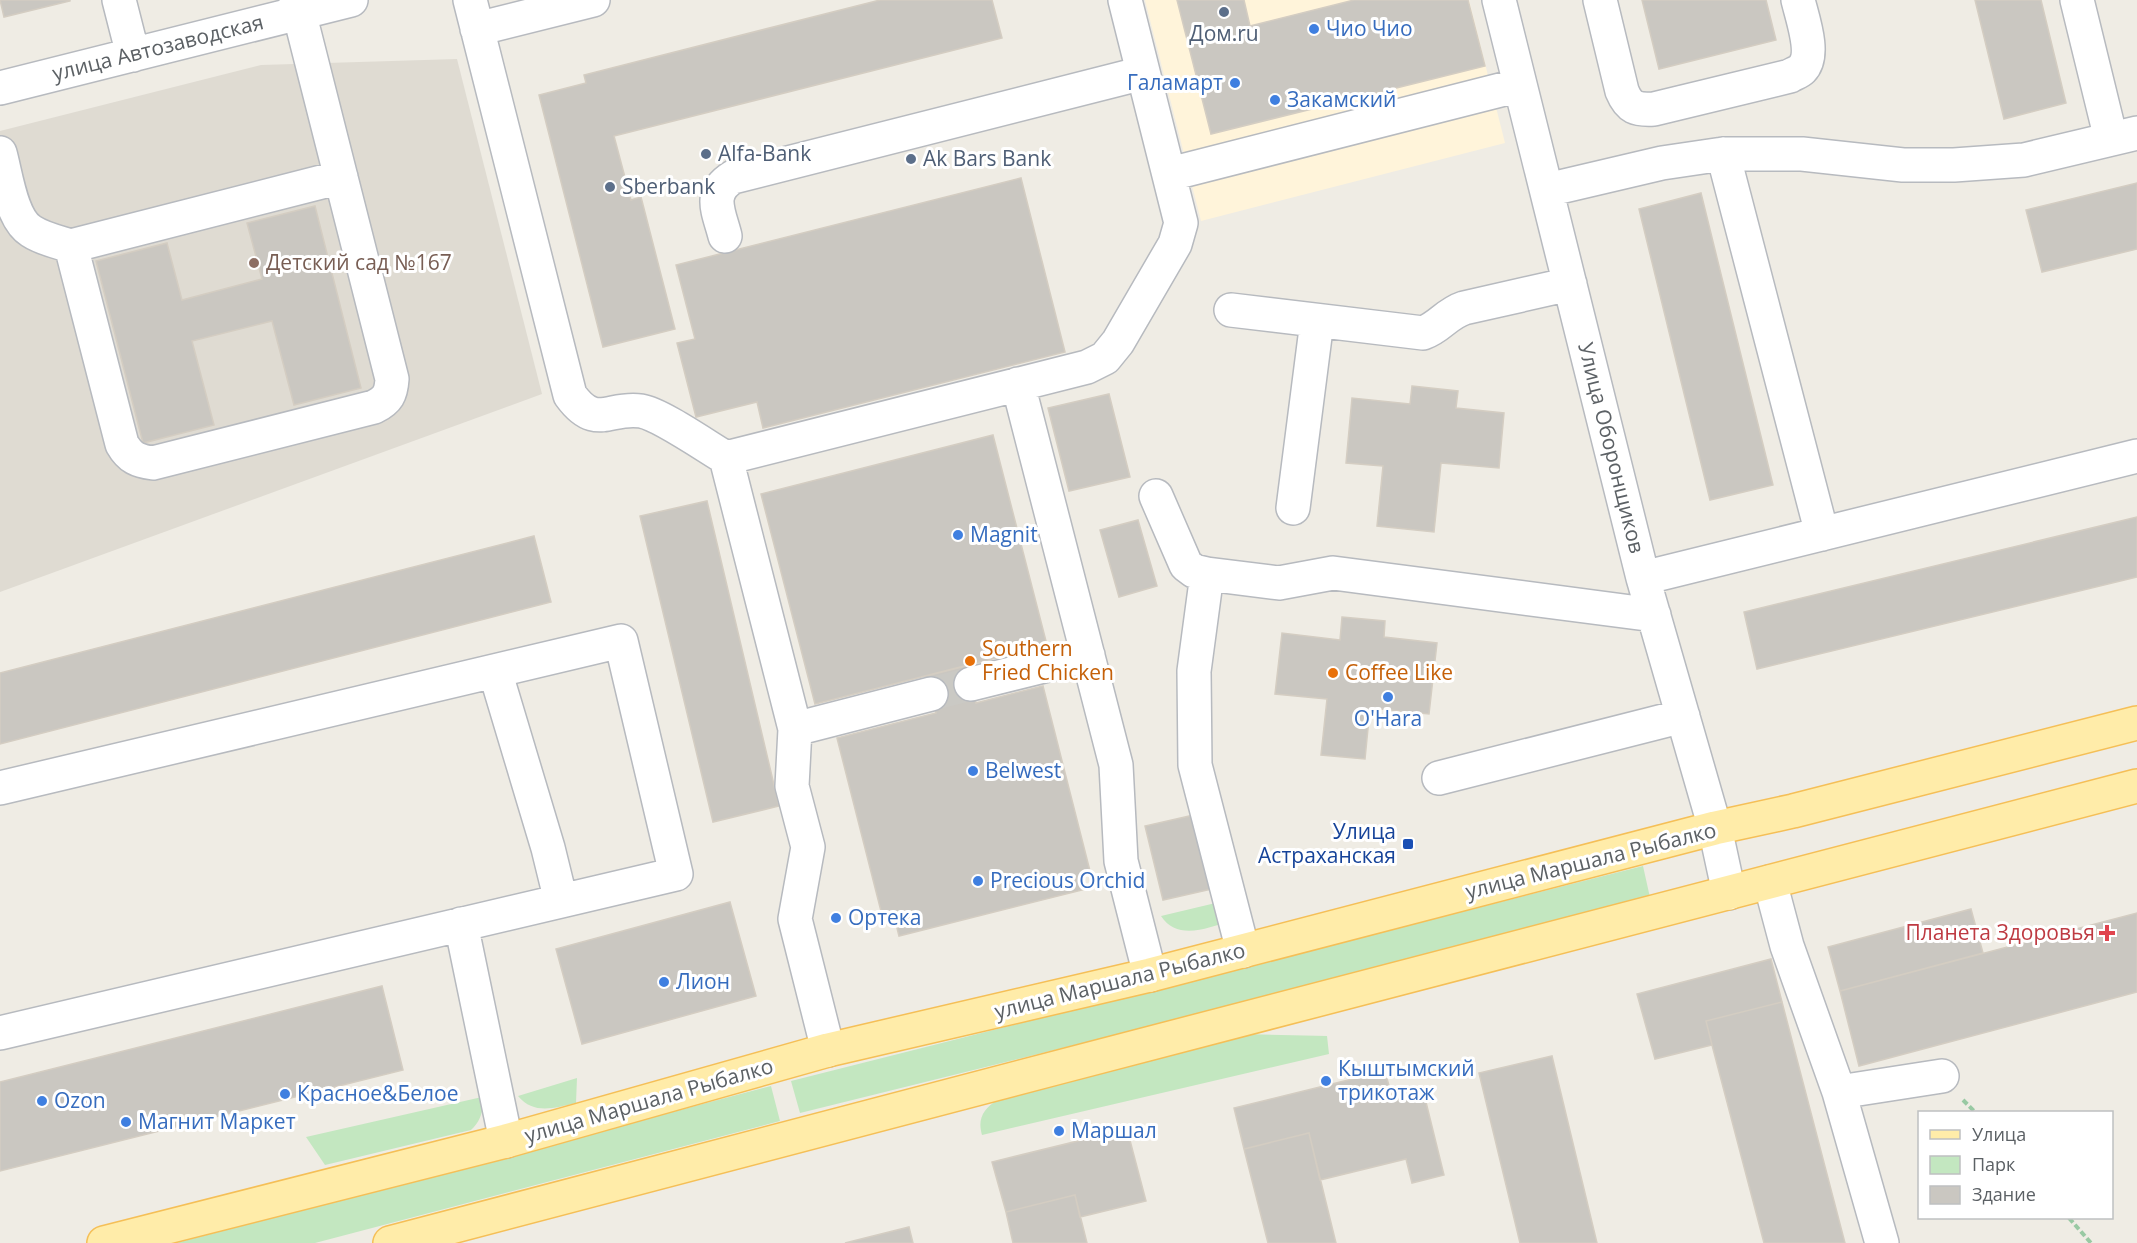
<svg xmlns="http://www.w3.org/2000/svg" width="2137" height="1243" viewBox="0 0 2137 1243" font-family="'Open Sans',sans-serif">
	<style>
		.commercial { fill: #fff4da }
		.education { fill: #dfdbd2 }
		.green { fill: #c3e7c0 }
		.building { fill: #cac7c1; stroke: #d4cdc2; stroke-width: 1.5 }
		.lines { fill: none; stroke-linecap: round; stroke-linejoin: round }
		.minor-tunnel { stroke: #cac9c4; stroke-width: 33; stroke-dasharray: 33 16; stroke-linecap: butt }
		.minor-casing { stroke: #b7babf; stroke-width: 36 }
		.major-casing { stroke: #f5bf57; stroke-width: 36 }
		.path { stroke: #99c9a3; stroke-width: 4; stroke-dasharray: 6 3; stroke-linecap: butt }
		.minor { stroke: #fff; stroke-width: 33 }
		.major { stroke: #ffeca9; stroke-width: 33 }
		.service-dot { fill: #5c6f8a; stroke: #fff; stroke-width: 2 }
		.shop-dot { fill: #3f7fe0; stroke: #fff; stroke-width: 2 }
		.education-dot { fill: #8d6e63; stroke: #fff; stroke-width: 2 }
		.food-dot { fill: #e8710a; stroke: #fff; stroke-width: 2 }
		.transit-dot { fill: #1a4fb4; stroke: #fff; stroke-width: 2 }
		.health-dot { fill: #e0444e; stroke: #fff; stroke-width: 2 }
		.labels { text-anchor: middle; stroke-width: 6; stroke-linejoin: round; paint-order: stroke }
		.shop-label { font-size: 21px; fill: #366cbe; stroke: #fff; text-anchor: start }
		.service-label { font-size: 21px; fill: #4e5e75; stroke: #fff; text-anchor: start }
		.street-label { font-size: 21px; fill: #5c6165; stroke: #fff }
		.education-label { font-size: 21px; fill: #785e54; stroke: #fff; text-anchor: start }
		.food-label { font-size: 21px; fill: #c56008; stroke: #fff; text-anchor: start }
		.transit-label { font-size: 21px; fill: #164399; stroke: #fff; text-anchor: end }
		.health-label { font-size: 21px; fill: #be3a42; stroke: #fff; text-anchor: end }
	</style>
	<rect width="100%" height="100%" fill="#efece4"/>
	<path class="commercial" d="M1145,0H1469L1505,143L1201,221Z"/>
	<path class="education" d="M457,59L542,394L0,592V131L261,65Z"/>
	<path class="green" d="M1643,866L1651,902L800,1113L791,1081Z
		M1224,901L1230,921C1208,928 1177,941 1161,916Z
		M1243,1034L1327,1036L1329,1054L982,1135C977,1118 984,1109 997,1100Z
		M577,1078L576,1103C554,1108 534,1115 518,1096Z
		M771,1086L780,1121L315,1243H176Z
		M482,1097C484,1110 481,1121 471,1130L325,1165L306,1137Z"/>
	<path class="building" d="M0,0H70V1L4,17Z
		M880,0H992L1002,38L614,136L631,200L641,197L675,329L603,347L539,95L586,83L584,75Z
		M1177,0H1244L1250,26L1354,0H1468L1485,66L1211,134Z
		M1642,0H1766L1776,40L1659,69Z
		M1975,0H2041L2066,103L2004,119Z
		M1021,178L1065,352L763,428L757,402L696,417L677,343L695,339L676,265Z
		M2137,183V249L2042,272L2026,210Z
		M1701,193L1773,485L1710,500L1639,209Z
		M315,206L361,388L294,405L272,321L192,341L214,425L143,443L96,261L167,243L182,300L262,279L247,223Z
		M1412,386L1458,391L1456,408L1504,413L1499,468L1441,463L1434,532L1377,526L1383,466L1346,463L1352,398L1410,404Z
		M1109,394L1130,477L1069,491L1048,408Z
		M993,435L1047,645L815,704L761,494Z
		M707,501L779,806L713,822L640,516Z
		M2137,517V577L1757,669L1744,612Z
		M1138,520L1157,586L1119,597L1100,530Z
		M534,536L551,602L0,744V673Z
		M1342,617L1385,621L1384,637L1437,643L1429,714L1370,708L1365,759L1321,755L1327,699L1275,694L1282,633L1340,640Z
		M966,666L976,703L1043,686L1090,871L1082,873L1086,889L899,936L895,920L884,923L837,738L936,713L926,676Z
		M1194,815L1212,889L1163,900L1145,826Z
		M730,902L756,996L582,1044L556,949Z
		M1971,909L1983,953L1840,991L1828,947Z
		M2137,913V992L1859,1066L1840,991Z
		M1771,959L1782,1002L1706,1021L1712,1045L1655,1059L1637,994Z
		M382,986L403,1070L0,1171V1082Z
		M1782,1002L1845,1243H1764L1712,1045L1706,1021Z
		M1552,1056L1597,1243H1520L1479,1073Z
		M1385,1071L1392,1097L1423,1090L1444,1175L1412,1183L1406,1159L1320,1180L1309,1133L1244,1149L1234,1108Z
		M1127,1129L1146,1201L1080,1217L1075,1195L1006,1212L992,1162Z
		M1309,1133L1336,1243H1268L1244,1149Z
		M1075,1195L1087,1243H1013L1006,1212Z
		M909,1227L913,1243H845Z"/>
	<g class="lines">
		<path class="minor-tunnel" d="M931,694L971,684"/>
		<defs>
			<path id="minor" d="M119,0L133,55
				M470,0L570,395C596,431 609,406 641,411C660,414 707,447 726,458L1087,367L1105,358L1118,342L1175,244L1181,223L1125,0
				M1499,0L1643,578L1715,828L1729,893
				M1600,0L1622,91C1629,108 1636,110 1654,109L1790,76C1793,74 1799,72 1802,69C1816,55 1802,17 1798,0
				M2077,0L2111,139
				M477,29L593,0
				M0,88L351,0
				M0,153C6,174 11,219 31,231C43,239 58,242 71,246L122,444C130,458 138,461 153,463L374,407C388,400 391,394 392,379L296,0
				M1723,154L1822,534
				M1170,174L1520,85
				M1547,190L1662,163L1723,154H1802L1903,165H1954L2024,160L2137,133
				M725,236C719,212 707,193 733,177L1143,73
				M71,246L341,177
				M1231,310L1423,333C1440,327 1446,314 1464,308L1570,284
				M1018,384L1116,765L1121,861L1150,975
				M726,458L795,729L792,786L808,847L795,919L828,1050
				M1156,496L1186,565L1194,571L1207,574
				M1293,508L1317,321
				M1643,578L2137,456
				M495,671L548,848L561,901
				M971,684L1088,655
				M795,729L931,694
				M1439,778L1683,716
				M0,788L621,641L676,874L0,1033
				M1770,882L1787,946L1839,1092L1882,1243
				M461,924L506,1141
				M1243,951L1195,765L1194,671L1207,574L1279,583L1333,573L1654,615
				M1839,1092L1942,1076"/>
			<path id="major" d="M104,1243L506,1141L828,1050L1150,975L1715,828L1793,811L2137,723
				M390,1243C972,1089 1554,938 2137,786"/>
		</defs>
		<use href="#minor" class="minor-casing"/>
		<use href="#major" class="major-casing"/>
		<path class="path" d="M1963,1100L1975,1112
			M2069,1218L2091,1243"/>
		<use href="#minor" class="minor"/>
		<use href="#major" class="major"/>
	</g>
	<g class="service-dot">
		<circle cx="1224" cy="12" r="6"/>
		<circle cx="706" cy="154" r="6"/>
		<circle cx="911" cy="159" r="6"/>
		<circle cx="610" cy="187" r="6"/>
	</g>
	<g class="shop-dot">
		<circle cx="1314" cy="29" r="6"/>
		<circle cx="1235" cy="83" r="6"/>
		<circle cx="1275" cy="100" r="6"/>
		<circle cx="958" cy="535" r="6"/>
		<circle cx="1388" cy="697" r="6"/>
		<circle cx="973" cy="771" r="6"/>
		<circle cx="978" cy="881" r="6"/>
		<circle cx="836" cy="918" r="6"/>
		<circle cx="664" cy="982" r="6"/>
		<circle cx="1326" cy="1081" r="6"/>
		<circle cx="285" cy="1094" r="6"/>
		<circle cx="42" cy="1101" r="6"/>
		<circle cx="126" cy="1122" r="6"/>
		<circle cx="1059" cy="1131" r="6"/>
	</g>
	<circle class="education-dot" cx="254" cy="263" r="6"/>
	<g class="food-dot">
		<circle cx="970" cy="661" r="6"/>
		<circle cx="1333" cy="673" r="6"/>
	</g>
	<rect class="transit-dot" x="1402" y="838" width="12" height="12" rx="3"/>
	<path class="health-dot" d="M2104 924h6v6h6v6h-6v6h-6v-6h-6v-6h6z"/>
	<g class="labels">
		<g class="shop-label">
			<text x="1326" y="36">Чио Чио</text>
			<text x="1223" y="90" text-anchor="end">Галамарт</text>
			<text x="1287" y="107">Закамский</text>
			<text x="970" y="542">Magnit</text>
			<text x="1388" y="726" text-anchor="middle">O'Hara</text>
			<text x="985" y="778">Belwest</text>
			<text x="990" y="888">Precious Orchid</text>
			<text x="848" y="925">Ортека</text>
			<text x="676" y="989">Лион</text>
			<text x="1338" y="1076">Кыштымский<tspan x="1338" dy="24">трикотаж</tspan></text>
			<text x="297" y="1101">Красное&amp;Белое</text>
			<text x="54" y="1108">Ozon</text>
			<text x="138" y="1129">Магнит Маркет</text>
			<text x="1071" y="1138">Маршал</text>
		</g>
		<g class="service-label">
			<text x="1224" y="41" text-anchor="middle">Дом.ru</text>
			<text x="718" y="161">Alfa-Bank</text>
			<text x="923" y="166">Ak Bars Bank</text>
			<text x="622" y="194">Sberbank</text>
		</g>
		<g class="street-label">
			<text transform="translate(158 48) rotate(-14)" y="7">улица Автозаводская</text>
			<text transform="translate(1611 448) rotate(76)" y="7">Улица Оборонщиков</text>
			<text transform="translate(1591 861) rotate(-14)" y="7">улица Маршала Рыбалко</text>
			<text transform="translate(1120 981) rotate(-14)" y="7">улица Маршала Рыбалко</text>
			<text transform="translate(649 1101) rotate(-16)" y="7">улица Маршала Рыбалко</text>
		</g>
		<g class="education-label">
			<text x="266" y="270">Детский сад №167</text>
		</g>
		<g class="food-label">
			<text x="982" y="656">Southern<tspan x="982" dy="24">Fried Chicken</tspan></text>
			<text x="1345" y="680">Coffee Like</text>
		</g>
		<g class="transit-label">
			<text x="1396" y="839">Улица<tspan x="1396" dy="24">Астраханская</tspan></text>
		</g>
		<g class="health-label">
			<text x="2095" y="940">Планета Здоровья</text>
		</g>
	</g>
	<rect x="1918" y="1111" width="195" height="108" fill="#ffffff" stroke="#bec0c1" stroke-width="1.5"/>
	<rect x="1930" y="1130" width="30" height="9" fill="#ffeca9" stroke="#bec0c1" stroke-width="1.5"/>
	<text x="1972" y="1141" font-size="18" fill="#5c6165">Улица</text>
	<rect x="1930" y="1156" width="30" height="18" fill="#c3e7c0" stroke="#bec0c1" stroke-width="1.5"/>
	<text x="1972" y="1171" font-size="18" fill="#5c6165">Парк</text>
	<rect x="1930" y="1186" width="30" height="18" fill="#cac7c1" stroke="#bec0c1" stroke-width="1.5"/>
	<text x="1972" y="1201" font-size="18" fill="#5c6165">Здание</text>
</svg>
